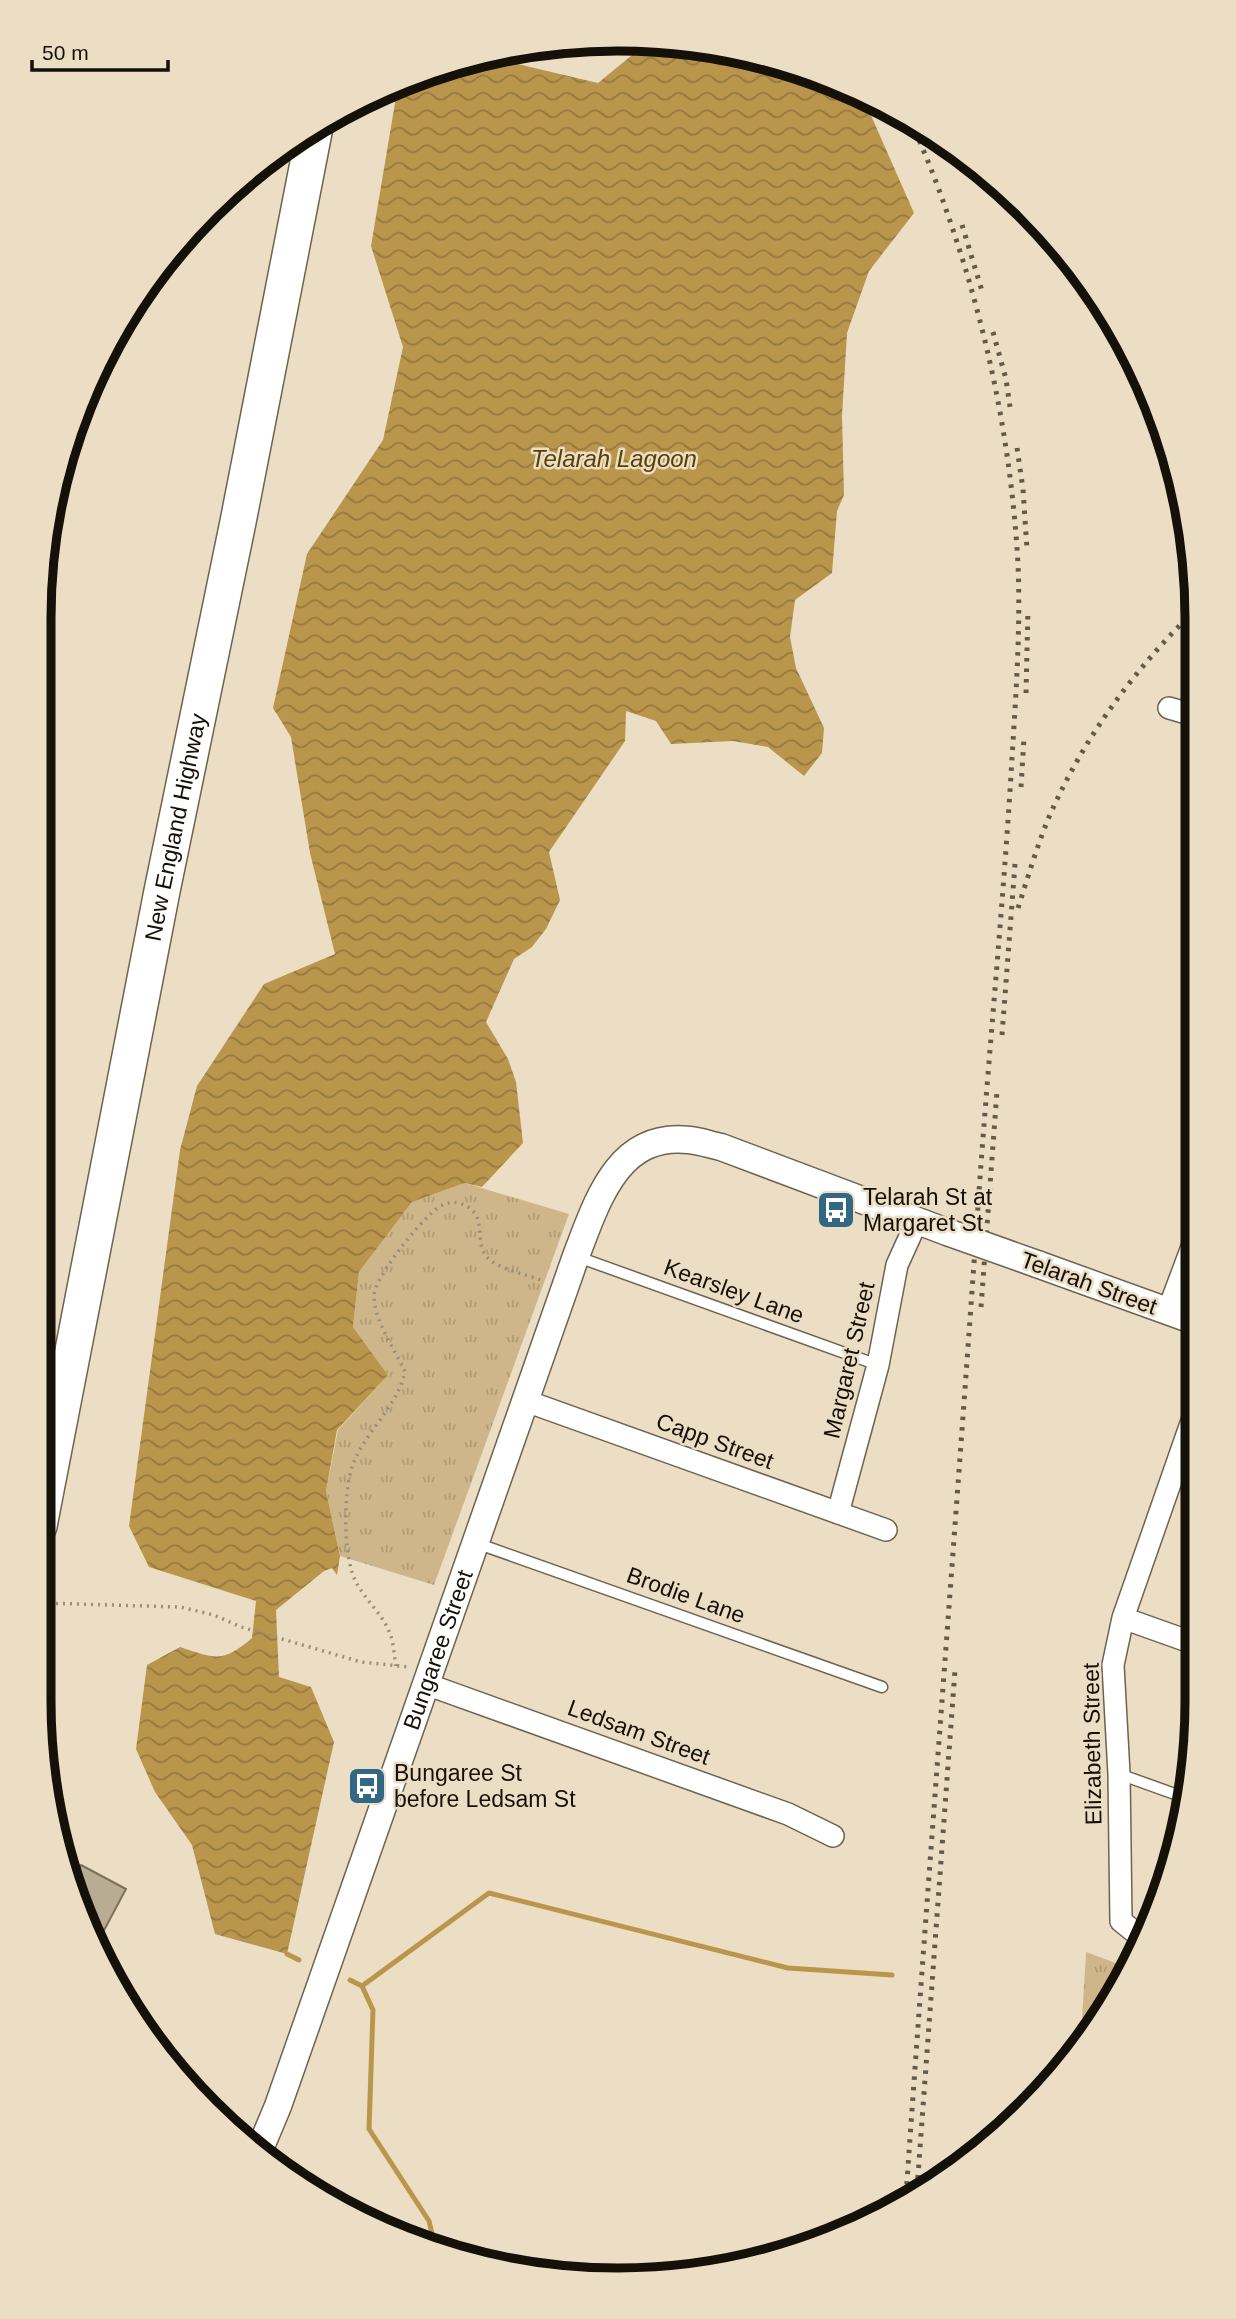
<svg xmlns="http://www.w3.org/2000/svg" width="1236" height="2319" viewBox="0 0 1236 2319" font-family="Arial,sans-serif">
	<style>
		.grass { fill: url(#grass-tufts) }
		.water { fill: url(#water-waves) }
		.lines { fill: none; stroke-linecap: round; stroke-linejoin: round }
		.stream { stroke: #ba964d; stroke-width: 5 }
		.building { fill: #b9ac94; stroke: #7c705a; stroke-width: 2 }
		.service-casing { stroke: #6e634d; stroke-width: 13 }
		.minor-casing { stroke: #6e634d; stroke-width: 24 }
		.tertiary-casing { stroke: #6e634d; stroke-width: 29 }
		.trunk-casing { stroke: #6e634d; stroke-width: 38 }
		.path { stroke: #978e7b; stroke-width: 3.5; stroke-dasharray: 2 5; stroke-linecap: butt }
		.service { stroke: #fff; stroke-width: 10 }
		.minor { stroke: #fff; stroke-width: 21 }
		.tertiary { stroke: #fff; stroke-width: 26 }
		.trunk { stroke: #fff; stroke-width: 35 }
		.rail { stroke: #625b4c; stroke-width: 5; stroke-dasharray: 3.5 7; stroke-linecap: butt }
		.tertiary-bridge-casing { stroke: #6e634d; stroke-width: 29; stroke-linecap: butt }
		.tertiary-bridge { stroke: #fff; stroke-width: 26 }
		.labels { text-anchor: middle; stroke-width: 5; stroke-linejoin: round; paint-order: stroke }
		.street-label { font-size: 23px; fill: #151108; stroke: #ebdec5 }
		.poi-label { font-size: 23px; fill: #151108; stroke: #ebdec5; text-anchor: start }
		.water-label { font-size: 24px; font-style: italic; fill: #594003; stroke: #ebdec5 }
		.rim { fill: none; stroke: #151108; stroke-width: 9 }
	</style>
	<defs>
		<pattern id="grass-tufts" width="24" height="20" patternUnits="userSpaceOnUse" patternTransform="scale(1.75)"><rect width="24" height="20" fill="#ceb68a"/><path d="M3 7l-1-3M5 7V3M7 7l1-3M15 17l-1-3M17 17v-4M19 17l1-3" fill="none" stroke="#b09b76"/></pattern>
		<pattern id="water-waves" width="16" height="10" patternUnits="userSpaceOnUse" patternTransform="scale(1.75)"><rect width="16" height="10" fill="#ba964d"/><path d="M0 5q4-4 8 0t8 0" fill="none" stroke="#96793e"/></pattern>
	</defs>
	<rect width="100%" height="100%" fill="#ebdec5"/>
	<path class="grass" d="M465,1183L569,1214L434,1585L340,1556L326,1491L338,1430L388,1375L353,1327L359,1272L412,1202Z
		M1086,1952L1129,1968L1120,1990L1081,2038Z"/>
	<path class="water" d="M648,42L693,43L804,69L862,95L914,213L869,271L847,333L842,416L844,495L837,511L832,573L795,600L790,637L796,668L824,728L822,753L804,776L768,747L733,741L671,744L656,721L626,711L625,741L549,852L560,900L546,929L532,947L514,959L486,1022L508,1059L516,1082L523,1143L482,1187L465,1183L412,1202L359,1272L353,1327L388,1375L337,1430L326,1491L340,1556L337,1575L332,1568L324,1571L276,1610L279,1677L311,1687L334,1742L287,1954L215,1934L192,1845L155,1792L136,1749L147,1665L180,1647C214,1658 222,1664 252,1638L256,1601L149,1567L129,1526L180,1150L197,1086L264,984L335,954L310,853L291,737L273,708L307,554L383,440L403,347L371,246L398,85L468,58L483,56L598,83Z"/>
	<g class="lines">
		<path class="stream" d="M287,1954L299,1960
			M350,1980L362,1986L373,2010L369,2129L429,2221L435,2246
			M362,1986L489,1893L788,1968L892,1975"/>
	</g>
	<path class="building" d="M81,1865L126,1889L101,1936L93,1933L69,1888Z"/>
	<g class="lines">
		<defs>
			<path id="service" d="M578,1257L878,1365
				M1175,1472L1195,1480
				M476,1543L882,1687
				M1119,1774L1186,1798"/>
			<path id="minor" d="M1169,708L1193,715
				M1168,1311L1195,1239
				M526,1401L886,1530
				M838,1513L878,1365L897,1265L917,1221
				M1123,1618L1196,1644
				M426,1684L788,1814L833,1836
				M1142,1938L1121,1921L1119,1774L1113,1665L1123,1618L1195,1412"/>
			<g id="tertiary">
				<path d="M1037,1264L1195,1321"/>
				<path id="s1" d="M260,2149L278,2106L576,1256C597,1202 617,1132 689,1140C700,1141 711,1145 721,1147L947,1232"/>
			</g>
			<g id="trunk">
				<path id="s2" d="M39,1526L162,891L238,522L315,127"/>
			</g>
		</defs>
		<use href="#service" class="service-casing"/>
		<use href="#minor" class="minor-casing"/>
		<use href="#tertiary" class="tertiary-casing"/>
		<use href="#trunk" class="trunk-casing"/>
		<path class="path" d="M42,1603L180,1607L214,1615L241,1627L361,1662L409,1667
			M396,1666C394,1656 394,1643 390,1634C383,1614 364,1599 355,1580C343,1554 343,1492 353,1464C366,1431 397,1407 405,1372C395,1349 375,1323 374,1297C374,1277 419,1223 435,1210C442,1204 451,1201 459,1203C491,1213 472,1240 487,1257C496,1268 527,1275 541,1280"/>
		<use href="#service" class="service"/>
		<use href="#minor" class="minor"/>
		<use href="#tertiary" class="tertiary"/>
		<use href="#trunk" class="trunk"/>
		<path class="rail" d="M962,225L982,291
			M993,332L1006,379L1010,407
			M1017,448L1023,489L1027,549
			M1026,693L1028,609
			M1021,787L1024,738
			M1018,908C1028,877 1037,846 1049,817C1083,739 1133,671 1193,612
			M1002,1035L1015,864
			M981,1307L997,1091
			M917,2189L955,1670
			M906,2195C929,1866 955,1536 978,1206C988,1062 1002,919 1011,775C1015,705 1021,634 1018,564C1012,460 994,363 964,264C948,213 931,164 908,116"/>
		<defs>
			<path id="tertiary-bridge" d="M947,1232L1037,1264"/>
		</defs>
		<use href="#tertiary-bridge" class="tertiary-bridge-casing"/>
		<use href="#tertiary-bridge" class="tertiary-bridge"/>
	</g>
	<defs>
		<symbol id="bus-square" viewBox="-11 -11 22 22"><rect x="-9" y="-9" width="18" height="18" rx="4" fill="#326883" stroke="#ebdec5"/><path d="M-5-6H5V4H4V6H2V4H-2V6H-4V4H-5ZM-3.5-4V0h7V-4ZM-3.5 1.2v1.5H-2V1.2ZM2 1.2v1.5H3.5V1.2Z" fill="#fff"/></symbol>
	</defs>
	<g fill-rule="evenodd">
		<use href="#bus-square" x="814" y="1188" width="44" height="44"/>
		<use href="#bus-square" x="345" y="1764" width="44" height="44"/>
	</g>
	<g class="labels">
		<g class="street-label">
			<text dy="8" stroke="none"><textPath href="#s2" startOffset="712">New England Highway</textPath></text>
			<text transform="translate(1089 1283) rotate(20)" y="8">Telarah Street</text>
			<text transform="translate(734 1291) rotate(20)" y="8">Kearsley Lane</text>
			<text transform="translate(849 1360) rotate(-77)" y="8">Margaret Street</text>
			<text transform="translate(715 1441) rotate(20)" y="8">Capp Street</text>
			<text transform="translate(686 1595) rotate(20)" y="8">Brodie Lane</text>
			<text dy="8" stroke="none"><textPath href="#s1" startOffset="530">Bungaree Street</textPath></text>
			<text transform="translate(639 1732) rotate(20)" y="8">Ledsam Street</text>
			<text transform="translate(1092 1744) rotate(-91)" y="8">Elizabeth Street</text>
		</g>
		<g class="poi-label">
			<text x="863" y="1205">Telarah St at<tspan x="863" dy="26">Margaret St</tspan></text>
			<text x="394" y="1781">Bungaree St<tspan x="394" dy="26">before Ledsam St</tspan></text>
		</g>
		<g class="water-label">
			<text x="614" y="467">Telarah Lagoon</text>
		</g>
	</g>
	<path d="M0 0H1236V2319H0ZM618 51H618A567 567 0 0 1 1185 618V1701A567 567 0 0 1 618 2268H618A567 567 0 0 1 51 1701V618A567 567 0 0 1 618 51Z" fill="#ebdec5" fill-rule="evenodd"/>
	<path class="rim" d="M618 51H618A567 567 0 0 1 1185 618V1701A567 567 0 0 1 618 2268H618A567 567 0 0 1 51 1701V618A567 567 0 0 1 618 51Z"/>
	<path d="M32 60v10h136v-10" fill="none" stroke="#151108" stroke-width="3.5"/>
	<text x="42" y="60" font-size="21" fill="#151108" stroke="#ebdec5" stroke-width="5" paint-order="stroke">50 m</text>
</svg>
